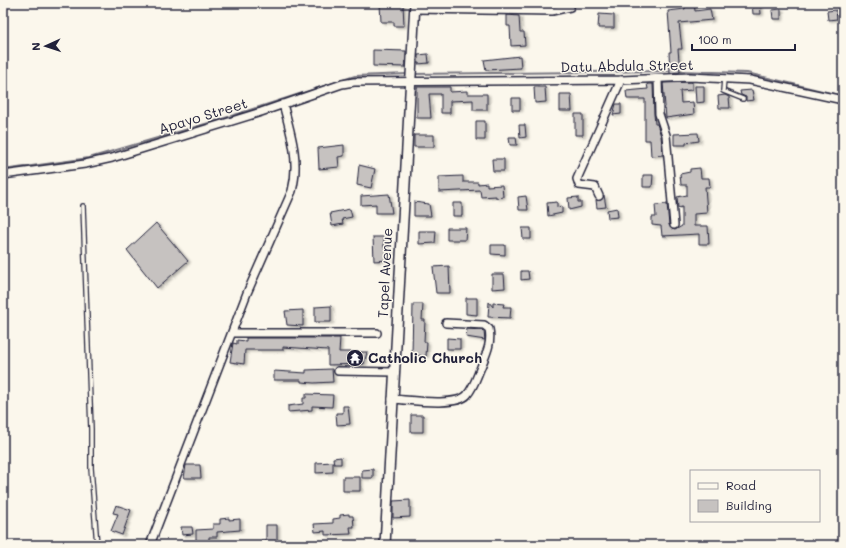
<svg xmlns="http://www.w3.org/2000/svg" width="846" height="548" viewBox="0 0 846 548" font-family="Mali,sans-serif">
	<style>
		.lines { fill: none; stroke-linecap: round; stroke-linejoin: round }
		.stream { stroke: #787681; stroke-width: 2 }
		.building { fill: #c6c2c0; stroke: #22223b; filter: url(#shadow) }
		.service-casing { stroke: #22223b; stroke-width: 6 }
		.minor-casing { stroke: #22223b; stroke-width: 10 }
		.tertiary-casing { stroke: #22223b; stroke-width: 12 }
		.service { stroke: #fbf7ec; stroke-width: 3.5 }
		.minor { stroke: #fbf7ec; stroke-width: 7 }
		.tertiary { stroke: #fbf7ec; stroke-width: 9 }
		.labels { text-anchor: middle; stroke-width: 3; stroke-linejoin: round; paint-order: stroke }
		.street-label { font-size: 14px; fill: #22223b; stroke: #fbf7ec }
		.poi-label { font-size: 14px; font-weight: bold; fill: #22223b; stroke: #fbf7ec; text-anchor: start }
	</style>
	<defs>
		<filter id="shadow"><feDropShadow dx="2.5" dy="1.5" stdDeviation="1" flood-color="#0004"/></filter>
	</defs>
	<rect width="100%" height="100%" fill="#fbf7ec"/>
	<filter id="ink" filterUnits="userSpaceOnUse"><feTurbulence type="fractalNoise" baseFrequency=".025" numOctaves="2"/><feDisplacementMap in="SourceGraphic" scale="8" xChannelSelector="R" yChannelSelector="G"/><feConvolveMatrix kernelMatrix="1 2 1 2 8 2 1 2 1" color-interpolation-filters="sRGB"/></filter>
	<g filter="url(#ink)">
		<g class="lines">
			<path class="stream" d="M679,71L747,73L843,96
				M413,74L672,71
				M3,170L89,158L219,120L355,76L408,74"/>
		</g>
		<path class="building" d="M685,3H694L695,11L710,9L712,20L679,23L682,49H678L680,72L670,73L669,52H671L668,11L685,9Z
			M752,3H760L761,14H753Z
			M380,4H403L404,26H394V22H381Z
			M781,9V19H773L772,10Z
			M836,10L837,19L828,20L827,11Z
			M599,14L614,15V28H598Z
			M507,15L519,16L520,32H524L525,45L511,46L510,26H507Z
			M373,50L406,51L405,67L373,66Z
			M428,54L429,63L418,64V55Z
			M520,56L521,68L486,70L484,60Z
			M692,82V90L680,91L681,103L693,102L694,114L666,118L663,83Z
			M647,84H653L654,114L655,124H657L661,136L663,155L651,156L650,140H645V99H627L626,91L648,89Z
			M695,86H704V102L696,103Z
			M417,87H450V92L467,91V94H487V110H473V100L450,101V113H441V94H429L431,118H417Z
			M534,87H545L546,102L535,103Z
			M752,90L754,100L746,101V97L741,95L740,91Z
			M560,94H571L572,111H560Z
			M725,95L729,97L730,108H719L718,96Z
			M512,98H520V110H512Z
			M616,104H621V114L613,115Z
			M575,114H583V135H575Z
			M476,121H485V140H476Z
			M519,125H525L526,137L520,138Z
			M698,133L699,141L686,143V145H674V134Z
			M414,135H434V147H414Z
			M509,137H516L517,145H510Z
			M344,145V156L338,157L339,167L319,169L318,148Z
			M492,159H504V171H493Z
			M359,165L375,169L371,188L357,185Z
			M700,168L701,178H709L710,187H705L707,213L694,214V226H708L709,244H699V234L662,236L661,226L652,225V217H656L655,205L667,204L669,225L672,229L675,230L682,226V207L678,208L677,197L687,195V185H681L680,174L690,172V169Z
			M643,175H653L652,187H643Z
			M463,176V182H478V184L487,183V186L502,185L503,197L496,198V196L481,197L480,190L439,192V177Z
			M389,194L392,213H376V204L361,205V196Z
			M604,195L606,207L597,208L596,200H601Z
			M526,196L528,210H519L518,197Z
			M578,197V202H581V207L569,210L568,198Z
			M414,202L429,204L431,216H414Z
			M557,202V207L562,206V213L548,216L547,203Z
			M453,203H462V216H453Z
			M617,208L618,217L608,218L607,210Z
			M350,209L352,217L342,219L343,224L332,226L330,213Z
			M156,223L188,261L157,288L127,250Z
			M447,228H466L465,240H447Z
			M522,228H531V239H523Z
			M419,231H436L435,243L419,244Z
			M373,237H384V248L389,247L388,260L374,261Z
			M491,245H505V255L491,254Z
			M449,266L450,293H436L433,267Z
			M521,271H528L529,279L521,280Z
			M492,274H504L505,288L492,289Z
			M466,298H477V315L466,314Z
			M489,302L493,307V303L504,304L503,307H511L510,318L488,317Z
			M413,304H423L422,320H425L424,342H427L426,356L412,355Z
			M331,306V322H315V307Z
			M303,310V326L287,325L285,311Z
			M467,329L482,330L484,332L485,340L466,337Z
			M246,338H340L339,352H367L364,364L328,365V350L283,347V350H245L244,364L230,362L233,343L237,344V340L246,341Z
			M447,338L460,339V349H447Z
			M332,369L333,382L314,383L301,382V380H274V371L306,373V370Z
			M306,394L333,395L332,407L312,406V410L288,412V406L303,404V398H306Z
			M343,406H348L350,424L337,425L336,413H343Z
			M411,415H423V432H411Z
			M341,457V464H334L333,458Z
			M333,462V472L316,473V463Z
			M186,465H200L201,478H184Z
			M373,469V478H362V470Z
			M343,477H360V491H343Z
			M410,500V517L393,518V501Z
			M116,505L131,510L122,535L111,531L118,514L113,513Z
			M349,514V516H353L354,527H350L351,534L325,535V531L315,532L314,524L333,523V519L340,518V515Z
			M229,518V520L240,519V530L217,532V537H209V545H196V530L213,529V524H220V519Z
			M266,525H277V545H261V540H266Z
			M181,527H192L193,534L182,535Z"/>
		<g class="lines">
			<defs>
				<path id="service" d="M724,79L723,91L743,99
					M83,206L91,429V468L97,545"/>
				<path id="minor" d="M414,9L552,11L570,7L571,3
					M658,79L659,114L666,135L674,225
					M3,175L85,164L112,158L261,112L342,84L354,82L621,80L690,77L750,80L843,100
					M599,196L595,187L579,185L577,179L621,80
					M233,333H377
					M338,371L394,372
					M392,399C410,400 456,407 467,395C474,387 477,376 481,367C486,354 492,343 489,329L484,325L446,323
					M150,545L247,293L292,191C300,161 291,134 283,104"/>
				<path id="tertiary" d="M385,545L415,3"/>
			</defs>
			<use href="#service" class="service-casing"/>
			<use href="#minor" class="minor-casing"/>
			<use href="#tertiary" class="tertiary-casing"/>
			<use href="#service" class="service"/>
			<use href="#minor" class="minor"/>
			<use href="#tertiary" class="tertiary"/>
		</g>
	</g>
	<defs>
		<symbol id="temple-disc" viewBox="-11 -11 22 22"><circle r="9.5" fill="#22223b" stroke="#fbf7ec"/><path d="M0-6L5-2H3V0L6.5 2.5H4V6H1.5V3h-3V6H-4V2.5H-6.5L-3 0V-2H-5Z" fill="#fff"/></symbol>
	</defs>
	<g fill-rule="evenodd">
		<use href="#temple-disc" x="345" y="348" width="20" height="20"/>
	</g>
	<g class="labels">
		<g class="street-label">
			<text transform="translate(627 66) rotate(-1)" y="5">Datu Abdula Street</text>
			<text transform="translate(203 116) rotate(-17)" y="5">Apayo Street</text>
			<text transform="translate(385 273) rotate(-87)" y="5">Tapel Avenue</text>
		</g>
		<g class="poi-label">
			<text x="368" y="363">Catholic Church</text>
		</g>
	</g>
	<rect width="846" height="548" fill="none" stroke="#fbf7ec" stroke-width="16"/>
	<rect x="8" y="8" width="830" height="532" fill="none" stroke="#22223b" stroke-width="1.5" filter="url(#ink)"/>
	<rect x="690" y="470" width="130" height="52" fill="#fbf7ec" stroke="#a4a2a5"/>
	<rect x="698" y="483" width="20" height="6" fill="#fbf7ec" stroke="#a4a2a5"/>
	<text x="726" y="490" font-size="12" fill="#22223b">Road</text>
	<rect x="698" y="500" width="20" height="12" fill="#c6c2c0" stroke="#a4a2a5"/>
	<text x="726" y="510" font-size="12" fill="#22223b">Building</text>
	<g transform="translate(46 46) rotate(267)" stroke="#fbf7ec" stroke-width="3" paint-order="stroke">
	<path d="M0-3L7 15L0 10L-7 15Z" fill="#22223b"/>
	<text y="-6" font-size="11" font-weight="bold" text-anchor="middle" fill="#22223b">N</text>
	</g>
	<path d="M692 44v6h103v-6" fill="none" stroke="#22223b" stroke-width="2"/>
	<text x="698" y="44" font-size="12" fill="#22223b" stroke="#fbf7ec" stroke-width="3" paint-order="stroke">100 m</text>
</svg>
